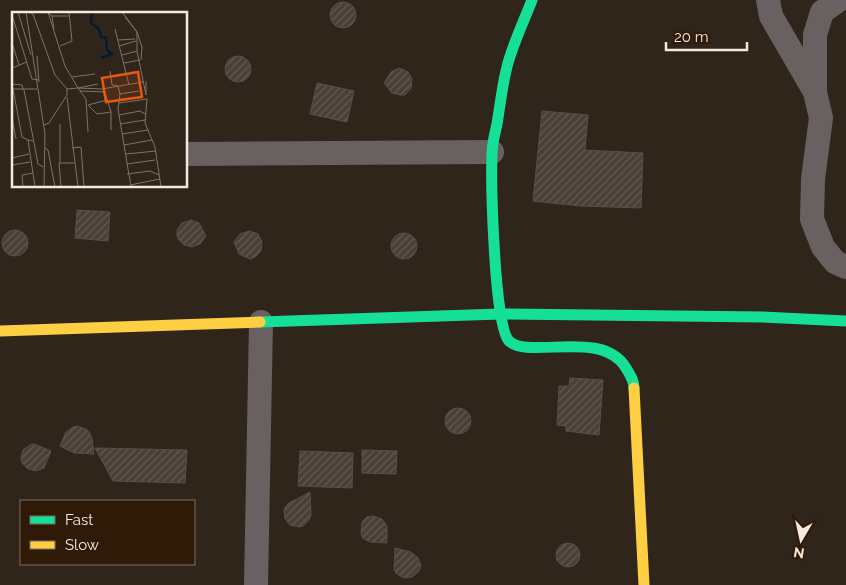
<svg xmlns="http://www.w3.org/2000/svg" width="846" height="585" viewBox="0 0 846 585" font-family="Raleway,sans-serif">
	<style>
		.building { fill: url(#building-hatch); stroke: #594f48 }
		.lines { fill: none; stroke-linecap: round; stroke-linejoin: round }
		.street { stroke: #696161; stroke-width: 24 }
		.fast { stroke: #16e098; stroke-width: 11 }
		.slow { stroke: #ffcf43; stroke-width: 11 }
		.inset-river { fill: none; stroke: #041a30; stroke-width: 2.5 }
		.inset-road { fill: none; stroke: #807369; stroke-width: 1 }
		.view { fill: #e8590c; fill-opacity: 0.15; stroke: #e8590c; stroke-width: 2.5 }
		.inset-edge { fill: none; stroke: #f7e9de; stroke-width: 2.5 }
	</style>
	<defs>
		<pattern id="building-hatch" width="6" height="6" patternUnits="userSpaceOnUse" patternTransform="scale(1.25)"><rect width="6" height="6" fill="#483f36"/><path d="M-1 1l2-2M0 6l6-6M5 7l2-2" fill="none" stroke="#635b53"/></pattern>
	</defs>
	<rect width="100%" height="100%" fill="#30251b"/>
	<path class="building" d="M330 15a13 13 0 1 1 26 0a13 13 0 1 1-26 0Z
		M225 69a13 13 0 1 1 26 0a13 13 0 1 1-26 0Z
		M399,68L408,72L412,79L411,88L405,95H400L392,93L384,83L391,72Z
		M317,83L354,91L347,122L310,114Z
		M542,111L588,115L585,150L643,153L641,208L580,206L533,201Z
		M77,210L110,212L108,241L75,238Z
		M191,220L199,223L206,236L200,244L192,247L184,245L178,239L177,235V230L182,223Z
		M2 243a13 13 0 1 1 26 0a13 13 0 1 1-26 0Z
		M249,231L258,234L262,242L261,251L255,257L250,259L239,254L234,242L240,234Z
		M391 246a13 13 0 1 1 26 0a13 13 0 1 1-26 0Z
		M570,378L603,380L599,435L566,431V426L557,425L559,386H569Z
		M445 421a13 13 0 1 1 26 0a13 13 0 1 1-26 0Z
		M77,426L86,429L89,432L92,439L94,454L74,453L60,446L66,432L73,427Z
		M34,444L51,451L44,468L36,471L28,469L22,463L21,458L23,450L30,445Z
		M95,448L187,450L185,483L113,481Z
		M362,450L397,451L396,474L362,473Z
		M300,451L353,453L352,488L298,486Z
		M310,492L311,515L309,520L303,526L299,527L290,525L285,519L284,510L286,506L289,503Z
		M373,516L382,519L385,523L387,526V543L370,542L363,538L361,534L362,522L367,517Z
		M556 555a12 12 0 1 1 24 0a12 12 0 1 1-24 0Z
		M395,548L411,552L418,558L421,566L419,571L412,577L404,578L397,574L394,570Z"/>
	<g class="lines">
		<path class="street" d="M768,0L771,16L815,92L821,118L813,179L812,219L823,247L835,262L846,267
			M815,90V35L822,12L839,0
			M186,154L492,152
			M256,585L261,322"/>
		<path class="fast" d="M532,0C524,21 510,50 506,71C502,88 500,106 497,124C495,133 492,144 492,154C491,182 494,326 509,341C529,360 602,328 626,368C630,375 634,380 634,388
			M260,322L500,314L762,317L846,321"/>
		<path class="slow" d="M0,331L260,322
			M634,388L644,585"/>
	</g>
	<g transform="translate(12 12)">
		<rect width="175" height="175" fill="#30251b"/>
		<path class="inset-river" d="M80,0L79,11L87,17L89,25L94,26L95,38L100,42L89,46"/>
		<path class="inset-road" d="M6,0L19,43M14,0L33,122L32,175M17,0L21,2L43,63L55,77V83L37,111L32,113M36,0L53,54L66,76M110,0L125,20V39L134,83V69M36,1L40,4L42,17M0,3L20,67L27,68M40,4H57M113,5L125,20L130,35L129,48M103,17L117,73M106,28L123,27M0,31L7,53M48,34L60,29L57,0M107,34L124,29M110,43L125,39M25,44L27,70M112,51L128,48M0,56L15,50M98,59L100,73L106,74L108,82L106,97L119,175M60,65L83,62M0,72L10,73L11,78M66,76L90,77L131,70M66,76L86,72M1,77L10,125L16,128M1,77H25M55,77L66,76L74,87L76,120M12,78L26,152L31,155M68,79L93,80L99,100V118M108,82L127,79M55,85L66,175M135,87L133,111L143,135L149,175M95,88L76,93L85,102L99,100M107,91L135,87M107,103L128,99L133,102M0,106L4,127M108,112L133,108M110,122L136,118M22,129L16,128L23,175M112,133L140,128M33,136L36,138L43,175M60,136L69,135L72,175M114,142L144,139M0,146L17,142M48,151V112M115,152L143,148M0,153L18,150M115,162L138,159L147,163M118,173L148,167M11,175L10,163L21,161M49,175L47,151H62"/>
		<path class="view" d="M126,60L130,85L94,90L90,66Z"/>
		<rect width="175" height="175" class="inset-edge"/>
	</g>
	<rect x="20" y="500" width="175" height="65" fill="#2f1a08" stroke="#7f6d5e"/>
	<rect x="30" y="516" width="25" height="8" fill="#16e098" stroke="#7f6d5e"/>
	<text x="65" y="525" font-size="15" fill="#f7e9de">Fast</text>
	<rect x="30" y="541" width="25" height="8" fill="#ffcf43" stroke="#7f6d5e"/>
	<text x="65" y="550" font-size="15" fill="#f7e9de">Slow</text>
	<g transform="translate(801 540) rotate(189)" stroke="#2f1a08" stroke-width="4" paint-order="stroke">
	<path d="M0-4L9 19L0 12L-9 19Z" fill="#f7e9de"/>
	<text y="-8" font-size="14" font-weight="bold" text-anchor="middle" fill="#f7e9de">N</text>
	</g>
	<path d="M666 42v8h81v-8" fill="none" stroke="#f7e9de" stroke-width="2.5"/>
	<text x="674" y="42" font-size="15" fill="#f7e9de" stroke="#2f1a08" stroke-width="4" paint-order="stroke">20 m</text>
</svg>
